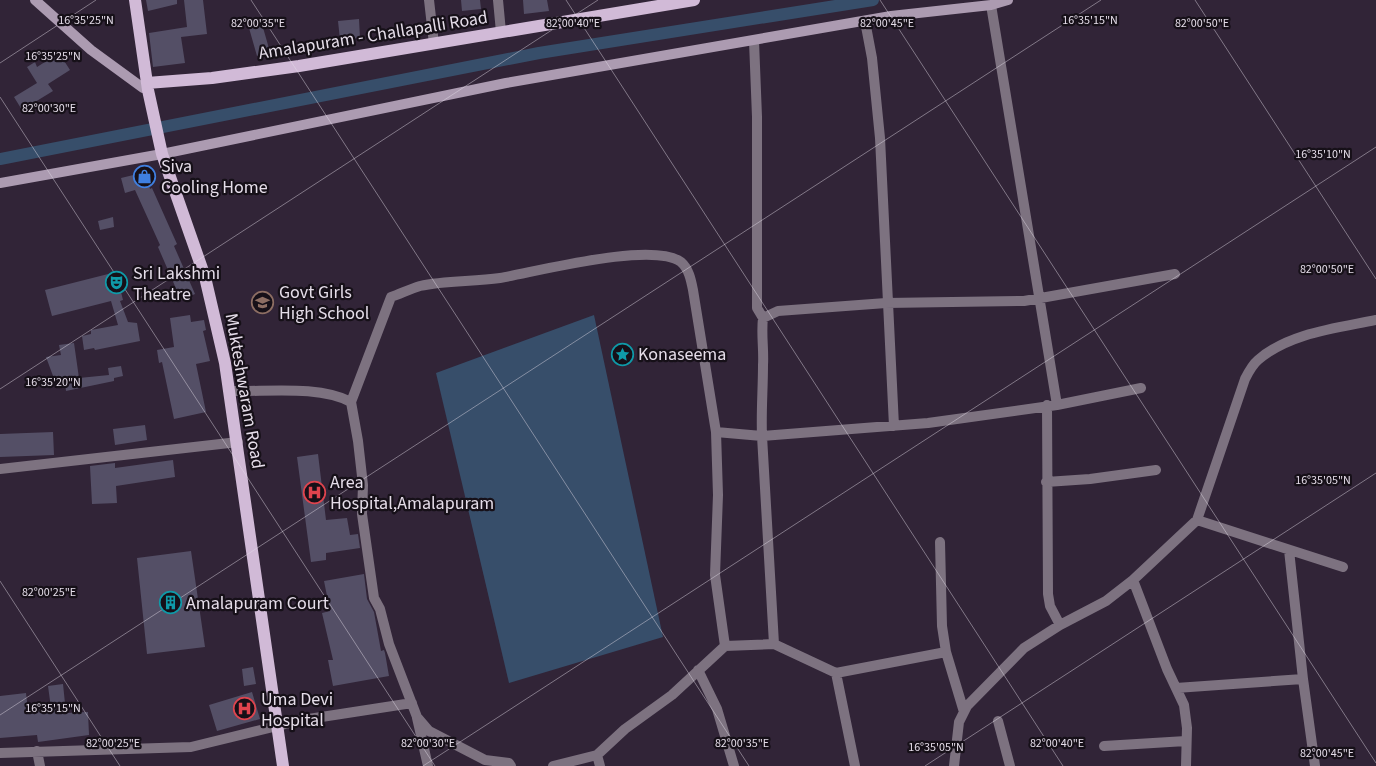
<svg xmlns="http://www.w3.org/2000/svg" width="1376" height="766" viewBox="0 0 1376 766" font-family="'Source Sans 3',sans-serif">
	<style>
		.water { fill: #374e6a }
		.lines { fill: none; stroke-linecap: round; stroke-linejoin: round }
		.canal { stroke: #374e6a; stroke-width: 12 }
		.building { fill: #544f66 }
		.street { stroke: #7d7280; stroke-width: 10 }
		.secondary { stroke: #ac9bb1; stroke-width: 10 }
		.primary { stroke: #d1bad7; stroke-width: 12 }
		.ticks { fill: none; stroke: #e5dde9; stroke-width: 1; stroke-opacity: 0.45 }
		.labels { text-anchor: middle; stroke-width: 4.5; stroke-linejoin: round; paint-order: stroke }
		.street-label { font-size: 18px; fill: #e5dde9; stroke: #161018 }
		.poi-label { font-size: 18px; fill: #e5dde9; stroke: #161018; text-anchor: start }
		.ticks-label { font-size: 12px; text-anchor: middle; fill: #e5dde9; stroke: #161018; stroke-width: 4.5; stroke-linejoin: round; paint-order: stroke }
	</style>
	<rect width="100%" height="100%" fill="#312437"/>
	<path class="water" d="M594,315L663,637L509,683L436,373Z"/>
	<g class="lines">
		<path class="canal" d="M0,159L539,53L873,0"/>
	</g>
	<path class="building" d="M146,0H177V4L148,11Z
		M184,0H203L207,34L181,37L185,63L153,67L149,33L187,27Z
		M461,0H480L481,9L462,11Z
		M523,0H547L549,11L524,14Z
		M359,19L360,38L340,40L338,21Z
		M262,24L270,52L257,56L249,28Z
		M59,53L70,70L48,84L53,91L22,110L14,97L37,83L27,67L35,62L37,67Z
		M146,172L150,189L152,188L177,244L174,246L195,294L181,300L158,247L160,245L135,190L125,193L121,178Z
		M113,217L114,227L100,230L98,221Z
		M116,272L123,300L120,301L128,322L137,323L140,341L95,350L94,348L84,350L82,336L91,334V330L118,325L111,301L52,316L45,290Z
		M190,315L191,322L204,320L206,330L203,331L210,361L196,364L206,412L174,419L162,362L159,363L157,350L174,347L170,318Z
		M74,343L79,378L109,375L108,368L121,366L123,376L114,378V381L66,391L65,382L56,384L46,357L61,355L59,345Z
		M145,425L147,440L115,445L113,429Z
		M53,432L54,455L0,457V434Z
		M318,454L326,520L347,518L350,535L358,534L360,548L326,553V560L311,562L297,457Z
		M173,460L175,477L116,486L117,503L92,504L90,466L115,463V468Z
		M191,551L205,647L147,654L137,558Z
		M364,574L367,599L374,612L381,651L384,650L385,653L389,676L333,686L328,660H333L322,613L330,611L324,581Z
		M253,667L256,684L244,686L242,669Z
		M63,684L66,713L88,712L89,735L38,742L37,735L0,738V696L26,693L28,711L51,708L48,686Z
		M252,692L260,719L217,731L209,705Z"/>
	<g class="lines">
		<path class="street" d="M429,0L434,44
			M498,0L501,32
			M991,5L1057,405
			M865,21L872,58L880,138L894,426
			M754,41L757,117V308L763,318
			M230,391C267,392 319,385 351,402L358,441L363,485L362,514L374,598L380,609L389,644L417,717L429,731L485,760L509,763L511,766
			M351,402L391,297C400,294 410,289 420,286C445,280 473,282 500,278C536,272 652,241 681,262C689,269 691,280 693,290L716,432L718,495L715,575L725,646
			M1047,405L1048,594L1050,606L1060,625
			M716,432L762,436C761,412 763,389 763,365C764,349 761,334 763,318L778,311L886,303L1024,301L1175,274
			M0,469L238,442
			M1046,482L1090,479L1156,470
			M1197,520L1343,567
			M940,542L942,626L946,652
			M1133,580L1167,669L1184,705L1187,728L1186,766
			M774,644L762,436L928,423L1057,405L1141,388
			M698,670L717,709L734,766
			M836,673L855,766
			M1303,679L1315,766
			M1176,688L1303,679L1289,550
			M417,718L428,766
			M998,721L1010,766
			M1104,746L1186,741
			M37,751L40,766
			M0,753L191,747L302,720L412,703
			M597,755L600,766
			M553,766L597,755L625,729L672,695L725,646L774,644L836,673L946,652L964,712
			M954,766L959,722L967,706L1024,648L1060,625L1106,601L1133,580L1197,520L1245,379C1248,373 1252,365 1258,360C1289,333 1337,328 1376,320"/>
		<path class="secondary" d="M35,0L91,50L143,88H148
			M0,183L162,154L506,83L891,16L991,5L1008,0"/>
		<path class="primary" d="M135,0L148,90L162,154L205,277L225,363L283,766
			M147,83L212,78L299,66L694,0"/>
	</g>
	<path class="ticks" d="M251,0L749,766M566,0L1063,766M880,0L1376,763M1195,0L1376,279M0,63L96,0M0,97L435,766M0,389L598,0M0,581L120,766M0,715L1101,0M423,766L1376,147M925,766L1376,473"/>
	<defs>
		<symbol id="shop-ring" viewBox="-11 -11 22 22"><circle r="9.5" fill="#161018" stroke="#3f7fe0" stroke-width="1.5"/><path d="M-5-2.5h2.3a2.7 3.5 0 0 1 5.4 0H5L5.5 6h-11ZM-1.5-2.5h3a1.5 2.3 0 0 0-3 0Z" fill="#3f7fe0"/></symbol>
		<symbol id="theatre-ring" viewBox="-11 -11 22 22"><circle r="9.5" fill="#161018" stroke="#0f9aa8" stroke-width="1.5"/><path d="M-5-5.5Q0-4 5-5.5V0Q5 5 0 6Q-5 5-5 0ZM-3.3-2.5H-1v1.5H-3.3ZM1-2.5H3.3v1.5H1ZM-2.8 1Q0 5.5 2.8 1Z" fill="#0f9aa8"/></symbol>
		<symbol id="school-ring" viewBox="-11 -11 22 22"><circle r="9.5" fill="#161018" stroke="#8d6e63" stroke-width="1.5"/><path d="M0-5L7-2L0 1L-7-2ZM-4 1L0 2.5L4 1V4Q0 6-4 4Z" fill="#8d6e63"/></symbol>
		<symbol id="sight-ring" viewBox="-11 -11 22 22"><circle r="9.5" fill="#161018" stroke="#0f9aa8" stroke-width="1.5"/><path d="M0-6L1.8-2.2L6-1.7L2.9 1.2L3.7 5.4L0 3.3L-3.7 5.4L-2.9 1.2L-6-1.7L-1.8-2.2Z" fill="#0f9aa8"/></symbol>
		<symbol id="hospital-ring" viewBox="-11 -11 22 22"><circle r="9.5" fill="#161018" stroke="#e0444e" stroke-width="1.5"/><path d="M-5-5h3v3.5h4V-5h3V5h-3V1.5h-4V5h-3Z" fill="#e0444e"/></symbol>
		<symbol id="building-ring" viewBox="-11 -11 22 22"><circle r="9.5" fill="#161018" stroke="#0f9aa8" stroke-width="1.5"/><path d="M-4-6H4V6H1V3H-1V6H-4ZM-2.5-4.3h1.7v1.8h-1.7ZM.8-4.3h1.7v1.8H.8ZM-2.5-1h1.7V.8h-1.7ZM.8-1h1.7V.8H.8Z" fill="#0f9aa8"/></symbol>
	</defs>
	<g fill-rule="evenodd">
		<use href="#shop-ring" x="132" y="164" width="25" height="25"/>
		<use href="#theatre-ring" x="104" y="270" width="25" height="25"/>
		<use href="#school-ring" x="250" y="290" width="25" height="25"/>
		<use href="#sight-ring" x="610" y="342" width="25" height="25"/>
		<use href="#hospital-ring" x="302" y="480" width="25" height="25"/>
		<use href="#building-ring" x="158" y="590" width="25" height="25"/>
		<use href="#hospital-ring" x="232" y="696" width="25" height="25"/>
	</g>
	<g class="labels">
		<g class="street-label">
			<text transform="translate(373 35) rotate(-9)" y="6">Amalapuram - Challapalli Road</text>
			<text transform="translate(245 391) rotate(80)" y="6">Mukteshwaram Road</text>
		</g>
		<g class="poi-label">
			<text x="161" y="172">Siva<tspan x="161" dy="21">Cooling Home</tspan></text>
			<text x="133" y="279">Sri Lakshmi<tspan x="133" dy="21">Theatre</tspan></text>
			<text x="279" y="298">Govt Girls<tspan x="279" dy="21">High School</tspan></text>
			<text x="638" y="360">Konaseema</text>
			<text x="330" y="488">Area<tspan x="330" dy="21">Hospital,Amalapuram</tspan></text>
			<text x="186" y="609">Amalapuram Court</text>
			<text x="261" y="705">Uma Devi<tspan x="261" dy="21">Hospital</tspan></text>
		</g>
	</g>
	<g class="ticks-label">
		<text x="86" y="24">16°35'25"N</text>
		<text x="1090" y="24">16°35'15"N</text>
		<text x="1202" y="27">82°00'50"E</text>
		<text x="258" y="27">82°00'35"E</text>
		<text x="573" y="27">82°00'40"E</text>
		<text x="887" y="27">82°00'45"E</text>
		<text x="53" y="60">16°35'25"N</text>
		<text x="49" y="112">82°00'30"E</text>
		<text x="1323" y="158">16°35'10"N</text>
		<text x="1327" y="273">82°00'50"E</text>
		<text x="53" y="386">16°35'20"N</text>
		<text x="1323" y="484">16°35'05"N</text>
		<text x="49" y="596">82°00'25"E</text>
		<text x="53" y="712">16°35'15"N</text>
		<text x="113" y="747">82°00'25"E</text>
		<text x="428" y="747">82°00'30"E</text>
		<text x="742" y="747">82°00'35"E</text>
		<text x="1057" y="747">82°00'40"E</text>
		<text x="936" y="751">16°35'05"N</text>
		<text x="1327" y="757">82°00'45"E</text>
	</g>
</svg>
